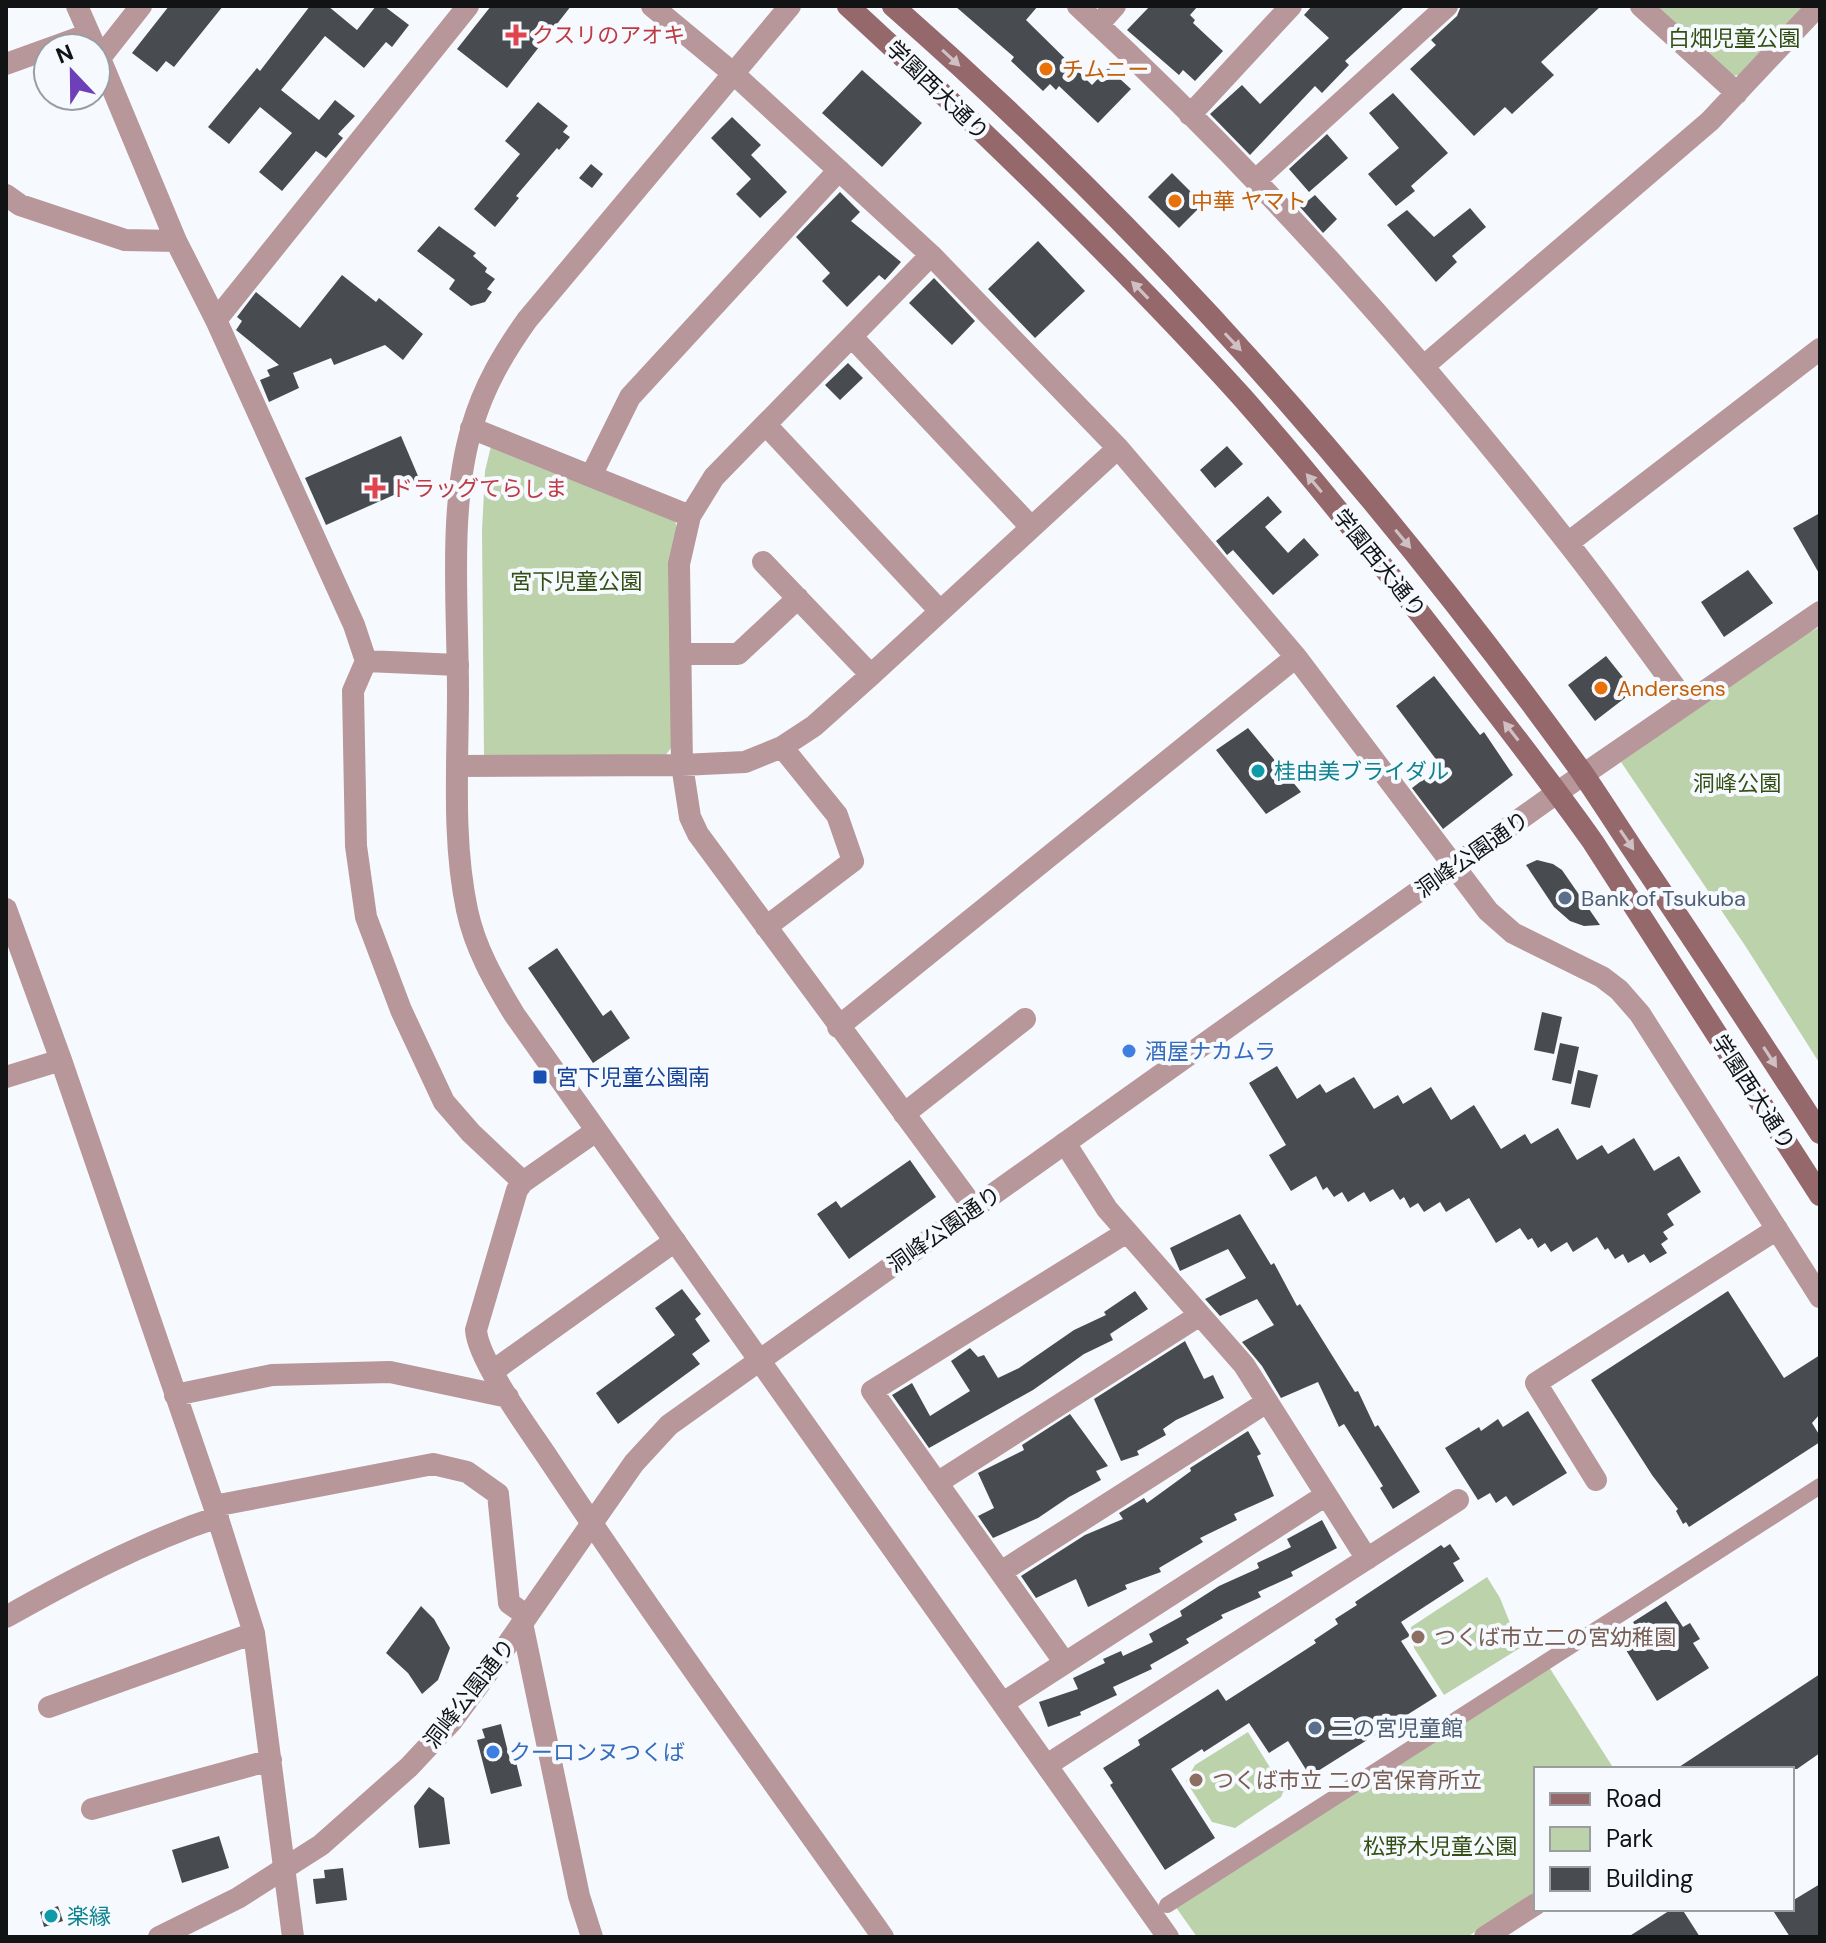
<svg xmlns="http://www.w3.org/2000/svg" width="1826" height="1943" viewBox="0 0 1826 1943" font-family="'DM Sans','Noto Sans JP',sans-serif">
	<style>
		.green { fill: #bcd2aa }
		.building { fill: #484b4f }
		.lines { fill: none; stroke-linecap: round; stroke-linejoin: round }
		.pedestrian { stroke: #b7979a; stroke-width: 16 }
		.minor { stroke: #b7979a; stroke-width: 22 }
		.tertiary { stroke: #b7979a; stroke-width: 22 }
		.secondary { stroke: #95686c; stroke-width: 22 }
		.oneway { fill: #cfc0c4 }
		.health-dot { fill: #e0444e; stroke: #f6fafe; stroke-width: 3 }
		.food-dot { fill: #e8710a; stroke: #f6fafe; stroke-width: 3 }
		.culture-dot { fill: #0f9aa8; stroke: #f6fafe; stroke-width: 3 }
		.service-dot { fill: #5c6f8a; stroke: #f6fafe; stroke-width: 3 }
		.shop-dot { fill: #3f7fe0; stroke: #f6fafe; stroke-width: 3 }
		.transit-dot { fill: #1a4fb4; stroke: #f6fafe; stroke-width: 3 }
		.education-dot { fill: #8d6e63; stroke: #f6fafe; stroke-width: 3 }
		.labels { text-anchor: middle; stroke-width: 8; stroke-linejoin: round; paint-order: stroke }
		.health-label { font-size: 22px; fill: #be3a42; stroke: #f6fafe; text-anchor: start }
		.park-label { font-size: 22px; fill: #334f14; stroke: #f6fafe }
		.food-label { font-size: 22px; fill: #c56008; stroke: #f6fafe; text-anchor: start }
		.street-label { font-size: 22px; fill: #121314; stroke: #f6fafe }
		.culture-label { font-size: 22px; fill: #0d838f; stroke: #f6fafe; text-anchor: start }
		.service-label { font-size: 22px; fill: #4e5e75; stroke: #f6fafe; text-anchor: start }
		.shop-label { font-size: 22px; fill: #366cbe; stroke: #f6fafe; text-anchor: start }
		.transit-label { font-size: 22px; fill: #164399; stroke: #f6fafe; text-anchor: start }
		.education-label { font-size: 22px; fill: #785e54; stroke: #f6fafe; text-anchor: start }
	</style>
	<rect width="100%" height="100%" fill="#f6fafe"/>
	<path class="green" d="M1651,6H1805L1741,75L1729,76Z
		M491,446L674,518L678,530L671,748L665,756L484,757L482,531L485,471Z
		M1820,627V1064L1746,947L1621,762L1797,638Z
		M1487,1577L1500,1598L1520,1648L1444,1695L1414,1648L1411,1627Z
		M1549,1667L1614,1769H1536V1893L1467,1937H1197L1175,1906Z
		M1248,1732L1284,1790L1281,1797L1235,1828L1212,1822L1186,1781L1195,1765Z"/>
	<path class="building" d="M169,6H223L174,67L166,61L157,72L132,53Z
		M310,6H328L357,30L376,6H384L409,25L392,47L386,42L364,68L325,36L281,90L319,120L335,100L355,116L338,134L343,138L326,158L316,151L282,191L259,172L292,133L260,107L229,144L208,127L257,68L260,71Z
		M491,6H571L507,88L457,49Z
		M955,6H1038L1026,20L1092,85L1108,68L1131,89L1098,123L1059,86L1056,90L1050,84L1043,91L1011,61L1014,57Z
		M1150,6H1198L1190,15L1195,20L1193,23L1223,51L1195,81L1183,70L1179,75L1127,30Z
		M1312,6H1405L1345,61L1349,65L1322,93L1315,86L1250,155L1210,114L1242,85L1260,104L1329,38L1304,15Z
		M1461,6H1601L1541,62L1554,75L1512,114L1505,107L1474,136L1410,69L1436,45L1431,40L1457,16Z
		M862,70L922,123L882,167L822,113Z
		M1393,93L1448,153L1411,186L1415,191L1396,206L1368,174L1399,148L1369,113Z
		M538,102L568,126L563,132L570,137L559,150L557,148L516,196L519,198L495,227L474,209L520,154L505,141Z
		M732,117L761,145L751,155L787,192L760,218L736,194L751,179L711,138Z
		M1327,134L1348,158L1309,192L1289,169Z
		M591,164L603,174L592,188L579,178Z
		M1172,173L1203,204L1179,228L1148,197Z
		M840,192L860,212L851,221L901,262L885,280L879,275L847,307L822,281L830,273L796,237Z
		M1315,195L1337,219L1323,233L1300,207Z
		M1470,208L1486,227L1452,256L1457,262L1436,282L1387,225L1407,210L1434,237Z
		M439,226L476,253L473,256L487,268L485,272L495,279L487,289L492,292L485,302L471,306L449,289L455,280L417,251Z
		M1038,241L1085,291L1035,338L988,289Z
		M342,275L376,302L379,298L423,334L403,360L385,345L334,365L331,358L293,373L299,388L269,402L260,380L270,376L267,370L279,365L236,330L242,321L237,317L256,292L300,328Z
		M934,278L975,321L952,345L909,303Z
		M848,363L863,378L840,400L825,385Z
		M401,436L421,483L326,525L305,478Z
		M1227,446L1243,464L1215,488L1200,470Z
		M1268,496L1282,512L1265,527L1288,553L1304,538L1319,555L1273,595L1233,550L1227,555L1216,541Z
		M1820,513V575L1793,528Z
		M1748,570L1773,603L1724,637L1701,602Z
		M1606,656L1634,691L1595,721L1568,685Z
		M1434,676L1480,735L1484,732L1513,775L1443,829L1412,788L1441,766L1396,706Z
		M1248,728L1301,792L1266,814L1216,750Z
		M1537,860L1553,864L1562,870L1600,925L1584,926L1570,921L1554,907L1526,865Z
		M557,948L603,1016L611,1010L630,1038L593,1063L528,968Z
		M1542,1012L1562,1017L1554,1054L1534,1050Z
		M1560,1043L1579,1047L1571,1084L1552,1080Z
		M1277,1066L1297,1099L1320,1084L1326,1093L1354,1077L1374,1109L1398,1095L1403,1104L1431,1087L1451,1120L1474,1105L1501,1149L1525,1134L1531,1144L1558,1128L1577,1160L1602,1145L1608,1154L1634,1138L1654,1171L1679,1156L1701,1192L1667,1214L1674,1225L1663,1232L1668,1239L1661,1244L1667,1253L1650,1263L1644,1254L1628,1263L1623,1254L1615,1259L1608,1248L1605,1250L1597,1237L1573,1252L1567,1242L1551,1252L1545,1243L1538,1248L1532,1238L1528,1240L1520,1228L1496,1243L1469,1198L1446,1212L1440,1202L1424,1212L1418,1203L1410,1208L1404,1197L1400,1200L1393,1189L1370,1202L1364,1192L1348,1202L1342,1192L1334,1197L1327,1187L1323,1190L1316,1176L1291,1191L1269,1155L1286,1145L1249,1083Z
		M1578,1070L1598,1075L1590,1108L1571,1104Z
		M910,1160L936,1197L849,1259L817,1214L836,1201L841,1208Z
		M1240,1214L1271,1265L1274,1263L1297,1306L1300,1304L1355,1392L1358,1391L1375,1427L1378,1425L1420,1492L1393,1509L1380,1488L1383,1486L1344,1424L1339,1427L1318,1382L1281,1398L1262,1366L1242,1342L1274,1325L1257,1299L1220,1316L1205,1299L1246,1278L1228,1249L1180,1271L1170,1248Z
		M682,1289L701,1314L695,1319L710,1341L692,1354L700,1364L618,1424L596,1393L675,1335L655,1308Z
		M1135,1291L1148,1309L1110,1334L1113,1340L1084,1354L1033,1390L929,1448L892,1395L912,1383L930,1416L970,1391L951,1361L970,1348L978,1357L984,1355L998,1378L1019,1368L1074,1330L1106,1315L1104,1312Z
		M1728,1291L1784,1378L1820,1355V1414L1812,1423L1820,1436V1442L1689,1527L1686,1522L1683,1524L1676,1511L1678,1509L1652,1475L1591,1380Z
		M1185,1341L1204,1379L1213,1375L1224,1398L1176,1420L1163,1429L1166,1435L1137,1451L1139,1455L1121,1461L1094,1399Z
		M1528,1411L1567,1473L1513,1506L1506,1496L1496,1503L1490,1493L1478,1500L1445,1448L1479,1427L1481,1431L1498,1419L1503,1427Z
		M1070,1414L1108,1466L1096,1471L1101,1480L1069,1497L1038,1518L993,1538L978,1516L994,1508L978,1473L1024,1450L1022,1445Z
		M1248,1431L1261,1454L1257,1456L1274,1496L1234,1514L1237,1520L1200,1538L1203,1542L1159,1568L1161,1572L1125,1585L1127,1589L1088,1607L1076,1579L1036,1598L1021,1576L1085,1535L1123,1519L1119,1513L1144,1498L1147,1503L1191,1471L1190,1468Z
		M1322,1520L1337,1548L1291,1572L1293,1576L1258,1592L1261,1597L1221,1615L1223,1618L1186,1639L1189,1643L1150,1665L1152,1669L1113,1687L1117,1695L1080,1712L1081,1715L1048,1727L1039,1702L1078,1689L1073,1678L1105,1663L1103,1659L1121,1651L1123,1656L1153,1642L1149,1634L1182,1616L1180,1611L1219,1586L1259,1568L1257,1563L1291,1547L1287,1539Z
		M1450,1544L1460,1559L1453,1563L1464,1581L1401,1622L1410,1636L1401,1641L1437,1696L1310,1776L1288,1741L1269,1753L1249,1723L1204,1752L1202,1749L1171,1769L1215,1838L1165,1870L1110,1785L1113,1783L1103,1768L1140,1745L1138,1740L1218,1689L1226,1701L1299,1654L1316,1643L1314,1640L1338,1624L1335,1619L1357,1605L1355,1602L1441,1545L1444,1548Z
		M1666,1601L1683,1627L1690,1623L1700,1639L1693,1643L1709,1668L1657,1701L1626,1650L1644,1639L1633,1622Z
		M421,1606L434,1619L450,1648L438,1680L422,1694L408,1673L386,1653Z
		M1820,1674V1753L1797,1769H1676Z
		M501,1724L511,1764L516,1762L522,1786L491,1794L477,1740L485,1738L482,1729Z
		M429,1787L444,1798L450,1844L419,1848L414,1806Z
		M219,1836L229,1868L182,1883L172,1850Z
		M343,1868L347,1900L316,1904L313,1879L325,1878L324,1870Z
		M1820,1884V1937H1790L1772,1909H1792V1901Z
		M58,1906L63,1921L44,1927L40,1912Z
		M1672,1909H1682L1700,1937H1628Z"/>
	<g class="lines">
		<path class="pedestrian" d="M1167,1905L1820,1486"/>
		<path class="minor" d="M77,6L95,47
			M652,6L734,74L931,255L1118,448L1296,657L1488,911L1513,933L1602,977L1619,990L1640,1014L1820,1297
			M1078,6C1256,170 1418,352 1567,542C1608,594 1647,649 1686,702
			M1641,6L1737,93
			M1098,25L1115,6
			M96,49L176,241L216,320L354,625L366,661L458,665
			M100,58L141,6
			M6,64L89,34
			M1190,115L1291,6
			M1256,180L1447,6
			M6,195L20,205L125,240L176,241
			M931,255L714,477L690,516L679,564L682,765L690,817L698,834L974,1208
			M216,320L468,6
			M852,337L1031,527
			M1424,366L1710,121L1818,6
			M766,425L940,611
			M471,428L690,516
			M591,476L630,397L839,170
			M1568,543L1820,349
			M763,562L871,675
			M681,654H738L798,598
			M366,661L353,691L356,846L366,917L401,1010L444,1102L471,1133L523,1182
			M458,766L682,765L745,762L782,747L814,726L871,675L1118,448
			M6,909L61,1060L214,1506L254,1633L293,1937
			M766,927L853,861L837,815L782,747
			M838,1027L1296,657
			M6,1077L61,1060
			M904,1114L1025,1019
			M596,1131L523,1182L517,1190L476,1330C478,1361 531,1432 550,1461C657,1622 771,1779 883,1937
			M1065,1143L1107,1209L1244,1365L1367,1559
			M493,1371L675,1241
			M175,1395L272,1375L390,1372L508,1397
			M1596,1480L1536,1383L1777,1229
			M937,1483L1200,1315
			M214,1506L433,1464L467,1472L498,1494L509,1603L527,1616
			M1001,1572L1267,1402
			M6,1617C75,1578 143,1542 218,1517
			M522,1623L579,1896L592,1937
			M1065,1663L872,1391L1127,1232
			M1003,1703L1326,1495
			M49,1707L254,1633
			M1047,1765L1458,1500
			M92,1809L271,1760
			M1485,1937L1536,1904"/>
		<path class="tertiary" d="M790,6L527,320C503,354 484,386 472,427C448,507 458,608 458,692C458,764 452,839 467,910C475,948 494,981 514,1014L1168,1937
			M159,1937L238,1898L321,1845L409,1767L452,1721L486,1675L634,1463L669,1425L1558,792L1820,612"/>
		<path class="secondary" d="M848,6C984,131 1118,260 1242,397C1318,483 1389,573 1459,664C1504,723 1550,781 1593,842L1820,1195
			M893,6C1151,232 1381,494 1581,771C1599,797 1616,824 1634,851C1697,944 1759,1039 1820,1133"/>
	</g>
	<defs><path id="oneway-solid" d="M-6-.8H1V-3.2L6.5 0L1 3.2V.8H-6Z" transform="scale(2)"/></defs>
	<g class="oneway">
		<use href="#oneway-solid" transform="translate(951 58) rotate(43)"/>
		<use href="#oneway-solid" transform="translate(1140 290) rotate(-134)"/>
		<use href="#oneway-solid" transform="translate(1233 342) rotate(47)"/>
		<use href="#oneway-solid" transform="translate(1314 483) rotate(-130)"/>
		<use href="#oneway-solid" transform="translate(1403 539) rotate(50)"/>
		<use href="#oneway-solid" transform="translate(1511 731) rotate(-128)"/>
		<use href="#oneway-solid" transform="translate(1627 840) rotate(56)"/>
		<use href="#oneway-solid" transform="translate(1770 1057) rotate(57)"/>
	</g>
	<g class="health-dot">
		<path d="M512 23h8v8h8v8h-8v8h-8v-8h-8v-8h8z"/>
		<path d="M371 476h8v8h8v8h-8v8h-8v-8h-8v-8h8z"/>
	</g>
	<g class="food-dot">
		<circle cx="1046" cy="69" r="8"/>
		<circle cx="1175" cy="201" r="8"/>
		<circle cx="1601" cy="688" r="8"/>
	</g>
	<g class="culture-dot">
		<circle cx="1258" cy="771" r="8"/>
		<circle cx="51" cy="1916" r="8"/>
	</g>
	<g class="service-dot">
		<circle cx="1565" cy="898" r="8"/>
		<circle cx="1315" cy="1728" r="8"/>
	</g>
	<g class="shop-dot">
		<circle cx="1129" cy="1051" r="8"/>
		<circle cx="493" cy="1752" r="8"/>
	</g>
	<rect class="transit-dot" x="532" y="1069" width="16" height="16" rx="4"/>
	<g class="education-dot">
		<circle cx="1418" cy="1637" r="8"/>
		<circle cx="1196" cy="1780" r="8"/>
	</g>
	<g class="labels">
		<g class="health-label">
			<text x="532" y="43">クスリのアオキ</text>
			<text x="391" y="496">ドラッグてらしま</text>
		</g>
		<g class="park-label">
			<text x="1734" y="46">白畑児童公園</text>
			<text x="576" y="589">宮下児童公園</text>
			<text x="1737" y="791">洞峰公園</text>
			<text x="1440" y="1854">松野木児童公園</text>
		</g>
		<g class="food-label">
			<text x="1062" y="77">チムニー</text>
			<text x="1191" y="209">中華 ヤマト</text>
			<text x="1617" y="696">Andersens</text>
		</g>
		<g class="street-label">
			<text transform="translate(938 90) rotate(44)" y="8">学園西大通り</text>
			<text transform="translate(1380 563) rotate(51)" y="8">学園西大通り</text>
			<text transform="translate(1472 854) rotate(-35)" y="8">洞峰公園通り</text>
			<text transform="translate(1754 1092) rotate(57)" y="8">学園西大通り</text>
			<text transform="translate(944 1229) rotate(-35)" y="8">洞峰公園通り</text>
			<text transform="translate(469 1693) rotate(-52)" y="8">洞峰公園通り</text>
		</g>
		<g class="culture-label">
			<text x="1274" y="779">桂由美ブライダル</text>
			<text x="67" y="1924">楽縁</text>
		</g>
		<g class="service-label">
			<text x="1581" y="906">Bank of Tsukuba</text>
			<text x="1331" y="1736">二の宮児童館</text>
		</g>
		<g class="shop-label">
			<text x="1145" y="1059">酒屋ナカムラ</text>
			<text x="509" y="1760">クーロンヌつくば</text>
		</g>
		<g class="transit-label">
			<text x="556" y="1085">宮下児童公園南</text>
		</g>
		<g class="education-label">
			<text x="1434" y="1645">つくば市立二の宮幼稚園</text>
			<text x="1212" y="1788">つくば市立 二の宮保育所立</text>
		</g>
	</g>
	<rect width="1826" height="1943" fill="none" stroke="#121314" stroke-width="16"/>
	<rect x="1534" y="1767" width="260" height="144" fill="#f6fafe" stroke="#9b9ea0" stroke-width="2"/>
	<rect x="1550" y="1793" width="40" height="12" fill="#95686c" stroke="#9b9ea0" stroke-width="2"/>
	<text x="1606" y="1807" font-size="24" fill="#121314">Road</text>
	<rect x="1550" y="1827" width="40" height="24" fill="#bcd2aa" stroke="#9b9ea0" stroke-width="2"/>
	<text x="1606" y="1847" font-size="24" fill="#121314">Park</text>
	<rect x="1550" y="1867" width="40" height="24" fill="#484b4f" stroke="#9b9ea0" stroke-width="2"/>
	<text x="1606" y="1887" font-size="24" fill="#121314">Building</text>
	<g transform="translate(72 72) rotate(338)"><circle r="38" fill="#f6fafe" stroke="#9b9ea0" stroke-width="2"/>
	<path d="M0-6L14 30L0 20L-14 30Z" fill="#6e40b8"/>
	<text y="-12" font-size="22" font-weight="bold" text-anchor="middle" fill="#121314">N</text>
	</g>
</svg>
